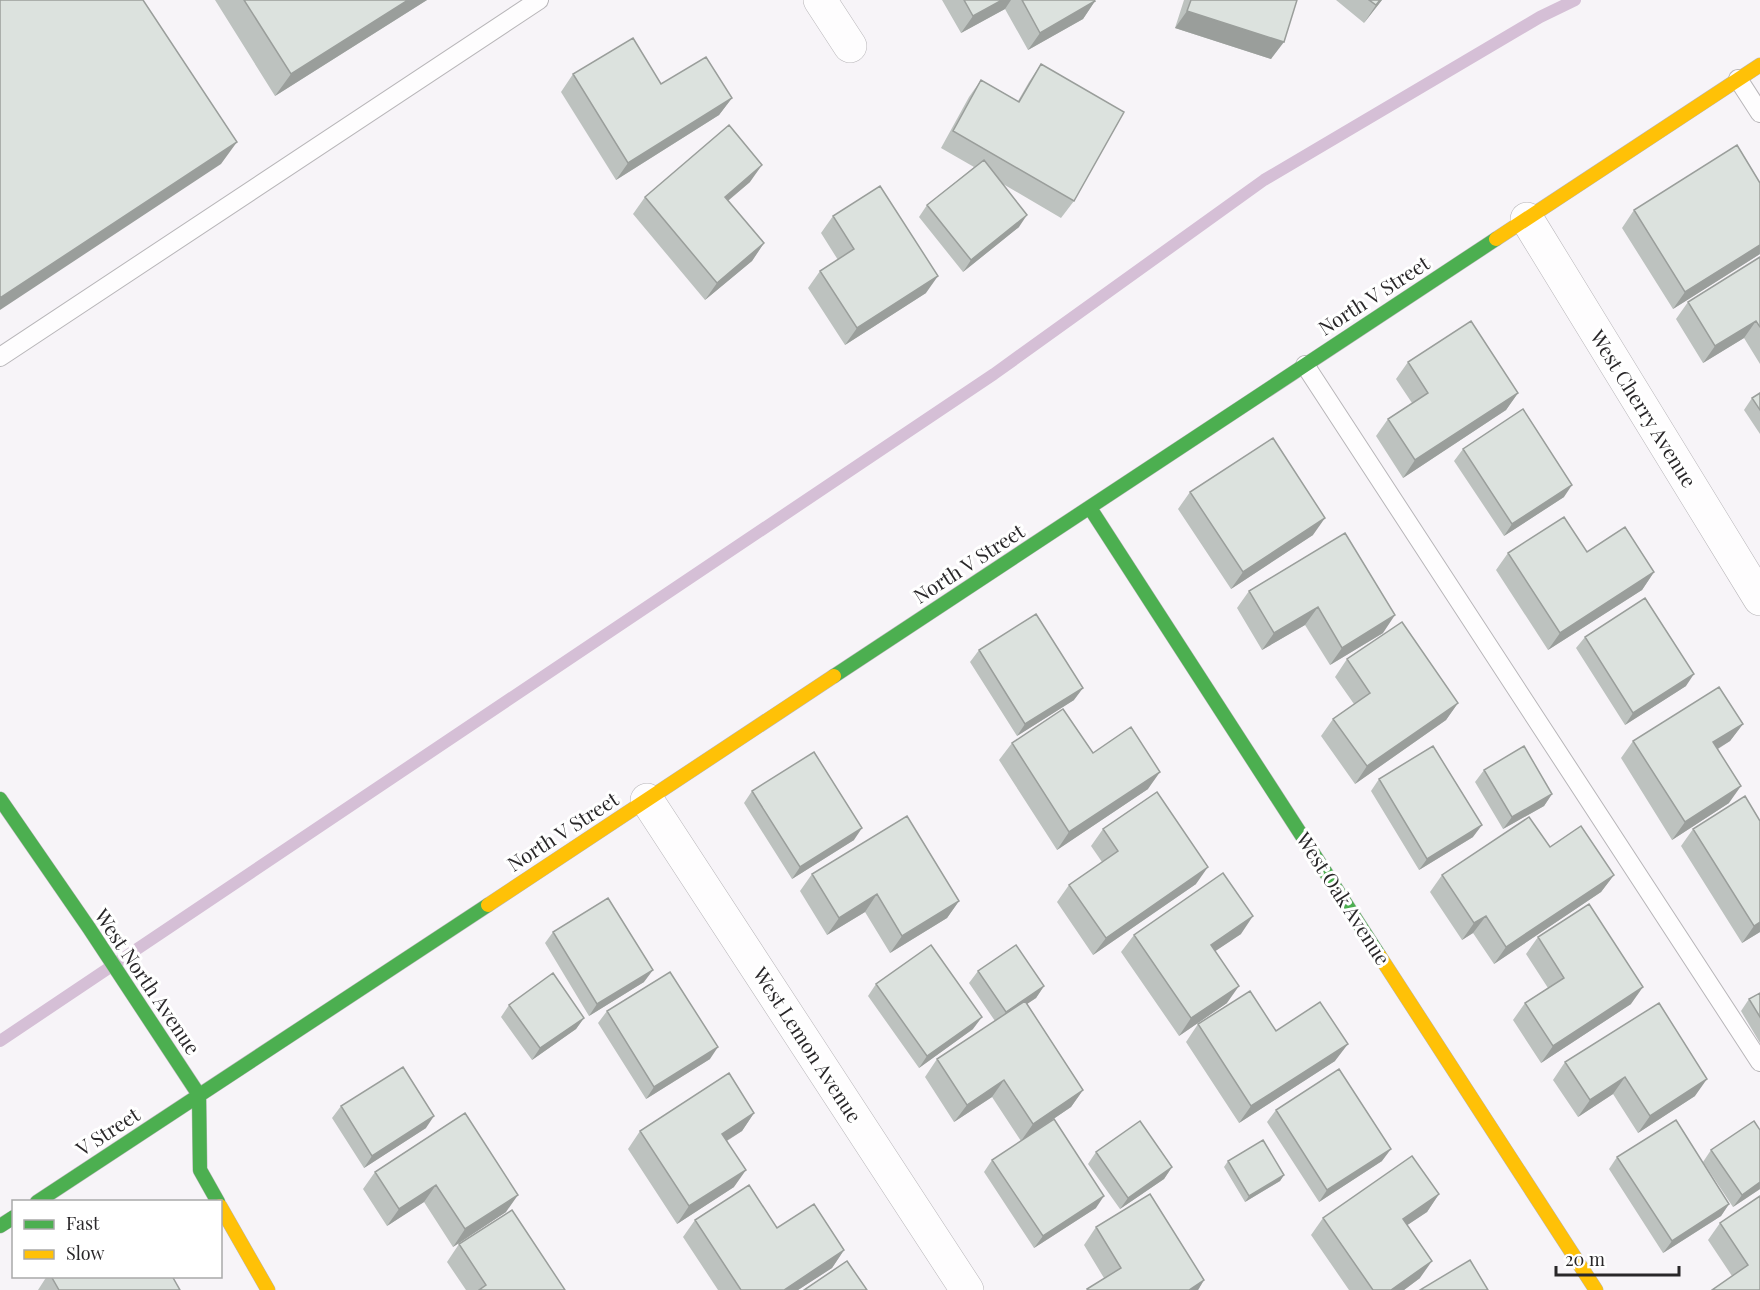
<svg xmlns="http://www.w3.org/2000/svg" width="1760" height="1290" viewBox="0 0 1760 1290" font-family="'Playfair Display',serif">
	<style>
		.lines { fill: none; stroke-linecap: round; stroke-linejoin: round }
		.stream { stroke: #d5bfd6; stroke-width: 12 }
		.lane-casing { stroke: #b8b6b9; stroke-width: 20 }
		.street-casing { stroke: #b8b6b9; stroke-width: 34 }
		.fast-casing { stroke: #b8b6b9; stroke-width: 15 }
		.slow-casing { stroke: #b8b6b9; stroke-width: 15 }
		.lane { stroke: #fefdfe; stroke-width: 18 }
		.street { stroke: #fefdfe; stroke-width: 33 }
		.fast { stroke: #4caf50; stroke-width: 14 }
		.slow { stroke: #ffc107; stroke-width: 14 }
		.wall { fill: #bdc2bf }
		.shaded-wall { fill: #9a9e9b }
		.building { fill: #dce2de; stroke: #9a9e9b; stroke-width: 1.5 }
		.labels { text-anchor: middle; stroke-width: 6; stroke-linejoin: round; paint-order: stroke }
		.street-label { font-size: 20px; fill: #292729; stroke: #fff }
	</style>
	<rect width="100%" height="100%" fill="#f7f4f8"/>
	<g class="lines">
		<path class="stream" d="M0,1041L994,374L1264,180L1540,17L1575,0"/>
		<defs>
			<path id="lane" d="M1738,79L1760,113
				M0,357L539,0
				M1305,365L1760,1062"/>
			<path id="street" d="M820,0L850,46
				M1527,219L1760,599
				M647,800L967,1290"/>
			<path id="fast" d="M1090,508L1379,955
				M834,676L1496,239
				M0,799L89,928L199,1095L200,1170L218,1202
				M37,1202L488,905
				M0,1226L14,1217"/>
			<path id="slow" d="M1496,239L1760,65
				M488,905L834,676
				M1379,955L1596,1290
				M220,1206L268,1290"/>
		</defs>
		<use href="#lane" class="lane-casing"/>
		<use href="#street" class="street-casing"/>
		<use href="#fast" class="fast-casing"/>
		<use href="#slow" class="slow-casing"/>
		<use href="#lane" class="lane"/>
		<use href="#street" class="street"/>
		<use href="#fast" class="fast"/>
		<use href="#slow" class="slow"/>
	</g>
	<path class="wall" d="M215,0H427L275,96Z
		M942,0H1094L1095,1L1083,19L1028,50L1005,9L961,33Z
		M1184,0H1297L1271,59L1175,28Z
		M1336,0H1382L1364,23Z
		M1041,64L1074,201L1061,218L1003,184L1019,227L963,272L919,217L927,205L974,167L941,148L969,97L981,80L1018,101L1029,82Z
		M573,74L661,84L732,98L719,115L616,180L561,92Z
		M750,182L728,201L764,243L752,261L705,300L633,214L645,197Z
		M1634,210L1760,254L1673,309L1622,228Z
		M833,216L926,293L845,345L808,288L820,271L838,260L821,233Z
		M1760,257V364L1744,338L1703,363L1676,319L1688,302Z
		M1408,362L1518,393L1506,410L1403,478L1376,436L1388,419L1412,403L1396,379Z
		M1760,393V434L1744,410L1752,398Z
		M1463,449L1564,497L1504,536L1454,461Z
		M1190,492L1313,535L1231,589L1178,509Z
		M1345,533L1383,633L1330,665L1305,625L1262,650L1237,608L1249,591Z
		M1587,552L1654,572L1642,590L1548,650L1496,570L1508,553Z
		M1585,637L1686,686L1625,725L1576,648Z
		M979,650L1074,700L1017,736L970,662Z
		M1347,659L1458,703L1446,720L1355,784L1321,736L1333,719L1354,704L1335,677Z
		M1743,724L1730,741L1718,749L1729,803L1672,840L1621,758L1633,741Z
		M1012,743L1093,753L1148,789L1057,850L999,760Z
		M1484,770L1552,794L1544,806L1503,829L1475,782Z
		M1379,779L1473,837L1419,870L1371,791Z
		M752,791L854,840L792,879L744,803Z
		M1103,829L1196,884L1093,955L1057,902L1069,885L1102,862L1091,846Z
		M1693,829L1760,932L1742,943L1681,846Z
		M1550,847L1614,875L1601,892L1494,964L1473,933L1462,940L1430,892L1442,875Z
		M812,874L959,901L947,918L890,953L865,912L827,935L800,891Z
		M553,932L644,982L589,1016L545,943Z
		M1241,934L1215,951L1227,1003L1179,1036L1121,952L1134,935Z
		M1538,937L1631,1004L1541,1063L1513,1020L1525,1003L1548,988L1526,954Z
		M978,971L1044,986L1036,998L1027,1004L1083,1090L1071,1107L1021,1141L992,1097L954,1122L925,1077L937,1059L995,1021L969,983Z
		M876,984L973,1029L919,1068L868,996Z
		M1760,993V1043L1741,1011L1749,999Z
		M1659,1003L1695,1096L1638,1133L1613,1094L1578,1117L1553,1080L1565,1062Z
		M509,1005L584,1018L576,1029L532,1060L501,1017Z
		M607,1011L710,1059L646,1099L598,1023Z
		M1198,1024L1276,1031L1335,1061L1239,1123L1186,1042Z
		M341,1106L426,1128L364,1168L332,1118Z
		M1276,1110L1382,1161L1319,1202L1267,1122Z
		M465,1113L506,1212L453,1247L424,1202L387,1226L363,1189L375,1172Z
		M754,1113L742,1131L727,1141L734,1187L677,1224L628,1149L640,1131Z
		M1711,1150L1760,1189L1733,1207L1703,1162Z
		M1096,1152L1172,1167L1164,1179L1120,1209L1088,1164Z
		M1617,1157L1729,1204L1721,1216L1663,1253L1609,1169Z
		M992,1160L1096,1208L1034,1248L984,1172Z
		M1228,1161L1284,1175L1280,1181L1245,1202L1224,1167Z
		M1439,1194L1427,1212L1407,1225L1420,1278L1404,1290H1349L1311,1235L1323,1218Z
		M1760,1196V1290L1732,1276L1708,1240L1720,1223Z
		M695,1220L777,1228L844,1250L832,1268L798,1290H718L683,1237Z
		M1096,1227L1204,1280L1198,1290H1086L1104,1278L1084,1245Z
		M459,1244L565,1290H466L447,1262Z
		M47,1276H172L180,1290H38Z"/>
	<path class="shaded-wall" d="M408,0H427L275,96L291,74Z
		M1002,0H1011L1005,9L961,33L973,16Z
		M1380,0H1382L1364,23L1376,5Z
		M1095,1L1083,19L1028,50L1040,33Z
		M1187,11L1284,42L1271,59L1175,28Z
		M732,98L719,115L616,180L628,163Z
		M237,142L221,164L0,310V298Z
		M762,165L750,182L712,214L725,197Z
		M1027,215L1019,227L963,272L971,260Z
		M764,243L752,261L705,300L717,283Z
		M1760,245V254L1673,309L1685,292Z
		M938,276L926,293L845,345L857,328Z
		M1756,321L1744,338L1703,363L1715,346Z
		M1518,393L1506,410L1403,478L1415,460Z
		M1572,485L1564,497L1504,536L1512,524Z
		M1325,518L1313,535L1231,589L1243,572Z
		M1654,572L1642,590L1548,650L1560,633Z
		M1318,607L1305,625L1262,650L1274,633Z
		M1395,615L1383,633L1330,665L1342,648Z
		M1694,674L1686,686L1625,725L1633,713Z
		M1083,688L1074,700L1017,736L1025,724Z
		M1458,703L1446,720L1355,784L1367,766Z
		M1743,724L1730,741L1701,759L1713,742Z
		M1160,772L1148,789L1057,850L1069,832Z
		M1741,786L1729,803L1672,840L1685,822Z
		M1552,794L1544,806L1503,829L1512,817Z
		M1482,825L1473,837L1419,870L1427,859Z
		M862,828L854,840L792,879L800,867Z
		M1208,867L1196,884L1093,955L1106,938Z
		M1614,875L1601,892L1494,964L1506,947Z
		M877,894L865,912L827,935L839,918Z
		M959,901L947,918L890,953L902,936Z
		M1253,916L1241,934L1199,962L1211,945Z
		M1486,916L1473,933L1462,940L1474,923Z
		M1760,922V932L1742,943L1754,926Z
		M653,970L644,982L589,1016L597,1004Z
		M1044,986L1036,998L997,1024L1006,1012Z
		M1239,986L1227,1003L1179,1036L1191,1018Z
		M1643,987L1631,1004L1541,1063L1553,1046Z
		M982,1017L973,1029L919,1068L927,1056Z
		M584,1018L576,1029L532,1060L540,1048Z
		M1348,1044L1335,1061L1239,1123L1251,1106Z
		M718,1047L710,1059L646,1099L654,1087Z
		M1625,1077L1613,1094L1578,1117L1590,1100Z
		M1707,1079L1695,1096L1638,1133L1650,1116Z
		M1004,1080L992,1097L954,1122L967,1105Z
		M1083,1090L1071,1107L1021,1141L1033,1124Z
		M754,1113L742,1131L710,1151L722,1134Z
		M434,1116L426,1128L364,1168L372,1156Z
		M1391,1149L1382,1161L1319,1202L1327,1190Z
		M1172,1167L1164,1179L1120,1209L1128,1198Z
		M746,1170L734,1187L677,1224L689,1206Z
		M1284,1175L1280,1181L1245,1202L1249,1196Z
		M1760,1182V1189L1733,1207L1742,1195Z
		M436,1185L424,1202L387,1226L399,1209Z
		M1439,1194L1427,1212L1391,1236L1403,1219Z
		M518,1195L506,1212L453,1247L465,1229Z
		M1104,1196L1096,1208L1034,1248L1043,1236Z
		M1729,1204L1721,1216L1663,1253L1672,1241Z
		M844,1250L832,1268L798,1290H784Z
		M1432,1261L1420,1278L1404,1290H1391Z
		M1204,1280L1198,1290H1189Z"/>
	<path class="building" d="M0,0H143L237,142L0,298Z
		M244,0H408L291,74Z
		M964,0H1002L973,16Z
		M1022,0H1094L1095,1L1040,33Z
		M1191,0H1297L1284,42L1187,11Z
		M1369,0H1380L1376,5Z
		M633,38L661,84L706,57L732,98L628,163L573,74Z
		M1041,64L1124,112L1074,201L953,131L981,80L1019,102Z
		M729,125L762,165L725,197L764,243L717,283L645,197Z
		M1737,145L1760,183V245L1685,292L1634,210Z
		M984,160L1027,215L971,260L927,205Z
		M880,186L938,276L857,328L820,271L854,249L833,216Z
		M1760,257V327L1756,321L1715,346L1688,302Z
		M1471,321L1518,393L1415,460L1388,419L1428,393L1408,362Z
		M1760,393V410L1752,398Z
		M1523,409L1572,485L1512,524L1463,449Z
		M1273,438L1325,518L1243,572L1190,492Z
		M1564,517L1587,552L1625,527L1654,572L1560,633L1508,553Z
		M1345,533L1395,615L1342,648L1318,607L1274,633L1249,591Z
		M1645,598L1694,674L1633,713L1585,637Z
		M1036,614L1083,688L1025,724L979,650Z
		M1402,622L1458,703L1367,766L1333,719L1370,693L1347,659Z
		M1719,687L1743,724L1713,742L1741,786L1685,822L1633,741Z
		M1063,709L1093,753L1131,727L1160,772L1069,832L1012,743Z
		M1433,746L1482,825L1427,859L1379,779Z
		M1524,746L1552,794L1512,817L1484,770Z
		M814,752L862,828L800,867L752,791Z
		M1157,792L1208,867L1106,938L1069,885L1118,851L1103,829Z
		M1745,796L1760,821V922L1754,926L1693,829Z
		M907,816L959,901L902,936L877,894L839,918L812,874Z
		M1529,817L1550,847L1581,826L1614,875L1506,947L1486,916L1474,923L1442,875Z
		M1223,873L1253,916L1211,945L1239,986L1191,1018L1134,935Z
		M608,898L653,970L597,1004L553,932Z
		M1589,904L1643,987L1553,1046L1525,1003L1564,978L1538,937Z
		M931,945L982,1017L927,1056L876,984Z
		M1016,945L1044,986L1006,1012L978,971Z
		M670,972L718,1047L654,1087L607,1011Z
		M553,973L584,1018L540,1048L509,1005Z
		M1250,991L1276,1031L1320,1002L1348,1044L1251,1106L1198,1024Z
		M1760,993V1017L1749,999Z
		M1025,1001L1083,1090L1033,1124L1004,1080L967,1105L937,1059Z
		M1659,1003L1707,1079L1650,1116L1625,1077L1590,1100L1565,1062Z
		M403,1067L434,1116L372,1156L341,1106Z
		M1339,1069L1391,1149L1327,1190L1276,1110Z
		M729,1073L754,1113L722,1134L746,1170L689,1206L640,1131Z
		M465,1113L518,1195L465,1229L436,1185L399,1209L375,1172Z
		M1054,1119L1104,1196L1043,1236L992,1160Z
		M1676,1120L1729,1204L1672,1241L1617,1157Z
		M1140,1121L1172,1167L1128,1198L1096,1152Z
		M1754,1121L1760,1130V1182L1742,1195L1711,1150Z
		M1263,1140L1284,1175L1249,1196L1228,1161Z
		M1412,1156L1439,1194L1403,1219L1432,1261L1391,1290H1373L1323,1218Z
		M749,1185L777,1228L814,1204L844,1250L784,1290H741L695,1220Z
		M1150,1194L1204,1280L1189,1290H1088L1087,1289L1121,1268L1096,1227Z
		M1760,1196V1290H1712L1748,1265L1720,1223Z
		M512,1210L565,1290H479L486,1285L459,1244Z
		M1470,1260L1488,1290H1420Z
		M847,1261L867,1290H804Z
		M51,1276H172L180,1290H59Z"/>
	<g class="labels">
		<g class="street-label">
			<text transform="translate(1374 296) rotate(-33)" y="7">North V Street</text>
			<text transform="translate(1643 409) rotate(58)" y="7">West Cherry Avenue</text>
			<text transform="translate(969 564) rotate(-33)" y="7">North V Street</text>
			<text transform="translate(563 832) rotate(-33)" y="7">North V Street</text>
			<text transform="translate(1343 899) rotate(57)" y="7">West Oak Avenue</text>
			<text transform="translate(147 982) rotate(56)" y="7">West North Avenue</text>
			<text transform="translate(807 1045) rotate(57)" y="7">West Lemon Avenue</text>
			<text transform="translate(108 1132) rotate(-33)" y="7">V Street</text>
		</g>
	</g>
	<rect x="12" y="1200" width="210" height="78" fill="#ffffff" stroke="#a9a9a9" stroke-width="1.5"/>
	<rect x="24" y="1220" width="30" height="9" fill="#4caf50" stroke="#a9a9a9" stroke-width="1.5"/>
	<text x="66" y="1230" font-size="18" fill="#292729">Fast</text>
	<rect x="24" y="1250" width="30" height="9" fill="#ffc107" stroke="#a9a9a9" stroke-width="1.5"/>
	<text x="66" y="1260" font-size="18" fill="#292729">Slow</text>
	<path d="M1556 1266v9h123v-9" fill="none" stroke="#292729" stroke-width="3"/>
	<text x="1565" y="1266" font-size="18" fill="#292729" stroke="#ffffff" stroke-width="4.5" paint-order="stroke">20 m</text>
</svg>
